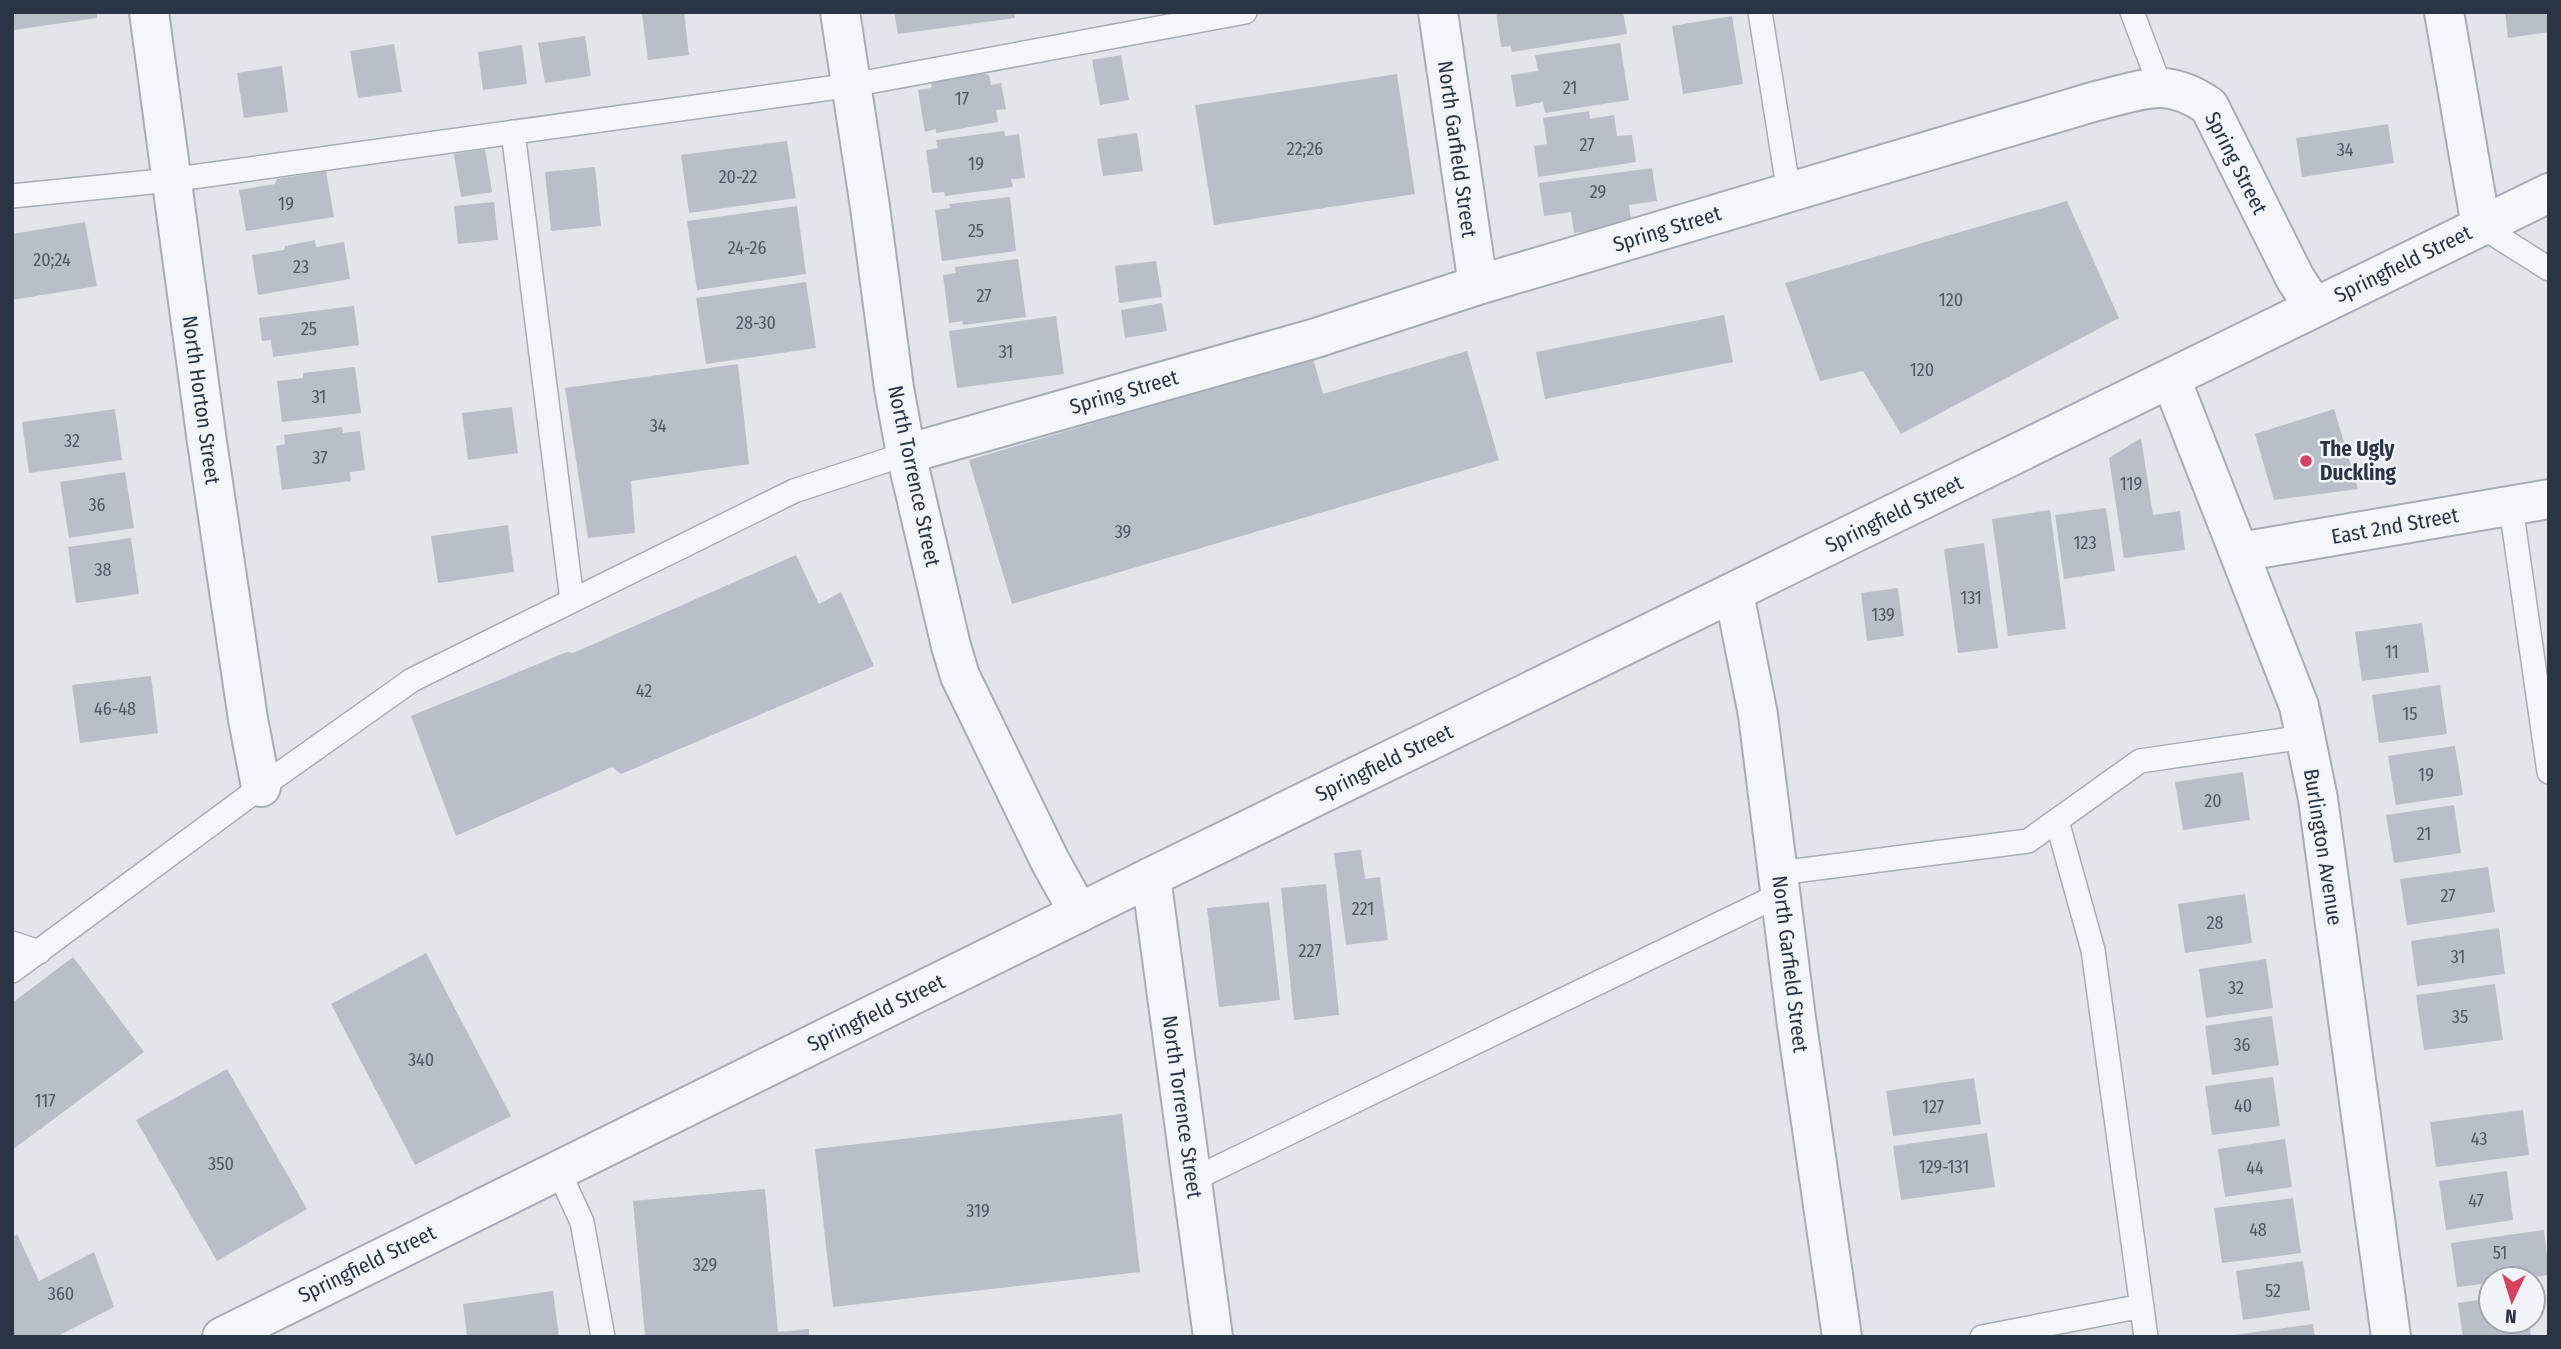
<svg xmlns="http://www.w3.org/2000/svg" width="2561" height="1349" viewBox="0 0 2561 1349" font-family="'Fira Sans Condensed',sans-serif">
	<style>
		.building { fill: #b8bfc9 }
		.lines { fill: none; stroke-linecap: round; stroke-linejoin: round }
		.service-casing { stroke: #a7adb6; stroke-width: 26 }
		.minor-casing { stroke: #a7adb6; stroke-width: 42 }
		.tertiary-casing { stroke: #a7adb6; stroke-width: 42 }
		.service { stroke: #f5f6f9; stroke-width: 23 }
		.minor { stroke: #f5f6f9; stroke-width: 38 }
		.tertiary { stroke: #f5f6f9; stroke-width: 38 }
		.poi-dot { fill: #d6415d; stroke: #f1f4f8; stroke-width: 2.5 }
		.labels { text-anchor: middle; stroke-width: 5; stroke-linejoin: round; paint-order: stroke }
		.number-label { font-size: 18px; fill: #4d5765 }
		.street-label { font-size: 21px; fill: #293444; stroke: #f1f4f8 }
		.poi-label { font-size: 21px; font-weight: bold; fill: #293444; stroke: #f1f4f8; text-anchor: start }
	</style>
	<rect width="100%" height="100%" fill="#e2e6eb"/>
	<path class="building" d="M12,12H97V18L14,30Z
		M657,12H684L689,55L648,60L642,14Z
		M894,12H1014L1015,18L898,34Z
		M1496,12H1623L1627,34L1512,52L1511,46L1501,47Z
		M2505,12H2549V32L2508,38Z
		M1732,16L1743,84L1683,94L1672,26Z
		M585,36L591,76L545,83L538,43Z
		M1620,43L1629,100L1545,113L1543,102L1516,107L1511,75L1538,71L1535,55Z
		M394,44L402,92L358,98L350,51Z
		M522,45L527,84L483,90L478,52Z
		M1121,55L1129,100L1100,105L1092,60Z
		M282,66L288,112L244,118L237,73Z
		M981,73L989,75L991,85L1001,83L1006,109L996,110L998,122L936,133V129L925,132L918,90L931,88L932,83Z
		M1397,74L1415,194L1214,225L1195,105Z
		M1589,111L1590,119L1614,115L1617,136L1632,135L1636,162L1538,177L1534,146L1547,144L1543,118Z
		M2388,124L2394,163L2302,177L2296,138Z
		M1004,131L1005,136L1019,134L1025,178L1011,179L1013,187L945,196L944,192L932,193L926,150L938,148L936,140Z
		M1137,133L1143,171L1103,176L1097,139Z
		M787,141L796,198L689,213L681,155Z
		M485,149L492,192L461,197L454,154Z
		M595,167L601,226L551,231L545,172Z
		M1652,168L1657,201L1629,205L1632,225L1574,233L1571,212L1544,216L1539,183Z
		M326,171L334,217L246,231L239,190L275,184L277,179Z
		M1010,197L1016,251L942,261L935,210L950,208L949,204Z
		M2067,201L2119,318L1901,434L1863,371L1820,381L1785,283Z
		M494,202L498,240L458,244L454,206Z
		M797,206L806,274L697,290L687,221Z
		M85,222L97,286L12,300V234Z
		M315,240L316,247L344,242L350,279L258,295L252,255L284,250L285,246Z
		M1018,259L1026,317L963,325L962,321L949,323L943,275L956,273L955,267Z
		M1156,261L1162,297L1119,303L1115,266Z
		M806,282L816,348L706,364L696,298Z
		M1162,303L1167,331L1125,338L1121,310Z
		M354,306L359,345L273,357L271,340L262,341L259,318Z
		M1724,315L1733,362L1545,399L1536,352Z
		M1056,316L1064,374L957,388L949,331Z
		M1467,351L1499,460L1012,604L969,460L1313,358L1323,394Z
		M738,364L749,464L631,481L635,533L588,538L565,388Z
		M355,367L361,413L282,422L277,381L303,378V373Z
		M512,407L518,453L468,460L462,413Z
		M115,409L122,460L29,473L22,422Z
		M2334,409L2358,489L2274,500L2255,434Z
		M342,427L343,433L360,431L365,470L350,472L351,481L282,490L276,446L285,444L284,435Z
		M2141,438L2153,515L2180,511L2185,550L2124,558L2109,458Z
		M125,472L134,528L69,538L60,482Z
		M2106,508L2115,571L2064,579L2055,515Z
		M2050,510L2066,629L2008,636L1992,519Z
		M508,525L514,572L438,583L431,536Z
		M131,538L139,594L76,603L68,547Z
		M1984,543L1998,648L1958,653L1944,549Z
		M796,555L819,604L841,592L874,666L621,774L612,767L456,836L411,716L567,652L573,653Z
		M1898,588L1904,636L1867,641L1861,593Z
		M2422,623L2429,672L2362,681L2355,632Z
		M151,676L158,733L80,743L72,685Z
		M2440,685L2447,734L2379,743L2372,695Z
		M2455,746L2463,795L2396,805L2388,756Z
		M2243,772L2250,820L2183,830L2175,782Z
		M2454,805L2461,853L2394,863L2386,815Z
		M1361,850L1365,879L1380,877L1388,940L1346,945L1334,853Z
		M2488,867L2495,912L2407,925L2400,879Z
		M1326,884L1339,1015L1294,1020L1281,888Z
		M2245,894L2252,943L2185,953L2178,904Z
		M1269,902L1280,1000L1219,1007L1207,908Z
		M2499,928L2505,974L2417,986L2411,941Z
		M426,953L511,1116L415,1165L331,1004Z
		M73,957L144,1052L12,1150V1003Z
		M2266,959L2273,1008L2206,1018L2199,969Z
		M2495,984L2503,1040L2424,1050L2416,995Z
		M2272,1016L2279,1065L2212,1075L2205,1026Z
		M227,1069L307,1209L217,1261L136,1120Z
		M2273,1077L2280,1126L2212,1135L2205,1086Z
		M1974,1078L1981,1124L1893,1136L1886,1091Z
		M2523,1110L2529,1155L2436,1167L2430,1122Z
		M1122,1114L1140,1272L833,1307L815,1149Z
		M1987,1133L1995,1187L1901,1200L1893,1146Z
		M2285,1139L2292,1187L2225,1197L2218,1149Z
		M2507,1171L2513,1220L2446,1230L2439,1181Z
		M765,1189L778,1332L809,1329V1337H645L633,1201Z
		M2293,1198L2301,1253L2222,1263L2214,1208Z
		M2544,1230L2549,1275L2519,1279H2491V1283L2457,1287L2451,1243Z
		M17,1234L39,1281L94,1252L114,1307L56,1337H12V1238Z
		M2303,1261L2310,1310L2243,1320L2236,1271Z
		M553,1291L559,1337H467L463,1304Z
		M2491,1298V1321H2529L2531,1337H2463L2458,1303Z
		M2313,1324L2315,1337H2234V1335Z"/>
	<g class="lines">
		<defs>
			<path id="service" d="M1760,12L1789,193
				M2132,12L2160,86
				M513,132L572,600
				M12,196L171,180L852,85L1245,12
				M2481,226L2549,269
				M2511,507L2549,772
				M2057,821L2093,950L2146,1337
				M1778,873L2028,841L2140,761L2305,737
				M12,943L39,952
				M12,971L261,787L412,680L794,491L906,454
				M558,1170L582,1222L603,1337
				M1192,1180L1781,894
				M1982,1337L2142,1306"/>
			<path id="minor" d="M149,12L207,442L248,719L261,787
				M840,12L870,207L894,388L906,454L951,646L960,676L1050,861L1079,913
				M1438,12L1478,285
				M2444,12L2481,226
				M2171,379L2299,706L2318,799L2391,1337
				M906,454L1316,338L1478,285L2096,101C2144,90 2165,76 2209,106L2295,278L2314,307
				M2240,552L2549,499
				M1734,593L1758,715L1796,1018L1842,1337
				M1151,877L1213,1337"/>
			<path id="tertiary" d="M222,1337L1151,877L2549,193"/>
		</defs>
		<use href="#service" class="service-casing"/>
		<use href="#minor" class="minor-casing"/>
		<use href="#tertiary" class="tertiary-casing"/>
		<use href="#service" class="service"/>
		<use href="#minor" class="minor"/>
		<use href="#tertiary" class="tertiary"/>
	</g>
	<circle class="poi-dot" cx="2306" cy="461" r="7"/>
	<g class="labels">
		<g class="number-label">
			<text x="1570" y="94">21</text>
			<text x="962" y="105">17</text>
			<text x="1587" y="151">27</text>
			<text x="1305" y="155">22;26</text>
			<text x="2345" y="156">34</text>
			<text x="976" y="170">19</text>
			<text x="738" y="183">20-22</text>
			<text x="1598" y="198">29</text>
			<text x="286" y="210">19</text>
			<text x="976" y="237">25</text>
			<text x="747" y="254">24-26</text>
			<text x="52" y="266">20;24</text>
			<text x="301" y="273">23</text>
			<text x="984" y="302">27</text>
			<text x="1951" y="306">120</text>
			<text x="756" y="329">28-30</text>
			<text x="309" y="335">25</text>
			<text x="1006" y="358">31</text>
			<text x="1922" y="376">120</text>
			<text x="319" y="403">31</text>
			<text x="658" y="432">34</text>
			<text x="72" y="447">32</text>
			<text x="320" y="464">37</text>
			<text x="2131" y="490">119</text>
			<text x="97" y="511">36</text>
			<text x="1123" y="538">39</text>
			<text x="2085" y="549">123</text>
			<text x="103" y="576">38</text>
			<text x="1971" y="604">131</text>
			<text x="1883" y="621">139</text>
			<text x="2392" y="658">11</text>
			<text x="644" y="697">42</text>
			<text x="115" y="715">46-48</text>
			<text x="2410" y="720">15</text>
			<text x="2426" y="781">19</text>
			<text x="2213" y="807">20</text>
			<text x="2424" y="840">21</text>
			<text x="2448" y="902">27</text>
			<text x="1363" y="915">221</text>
			<text x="2215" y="929">28</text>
			<text x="1310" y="957">227</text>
			<text x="2458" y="963">31</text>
			<text x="2236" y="994">32</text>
			<text x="2460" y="1023">35</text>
			<text x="2242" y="1051">36</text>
			<text x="421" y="1066">340</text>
			<text x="45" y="1107">117</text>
			<text x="2243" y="1112">40</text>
			<text x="1933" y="1113">127</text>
			<text x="2479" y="1145">43</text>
			<text x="221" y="1170">350</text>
			<text x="1944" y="1173">129-131</text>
			<text x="2255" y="1174">44</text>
			<text x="2476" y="1207">47</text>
			<text x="978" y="1217">319</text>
			<text x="2258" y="1236">48</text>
			<text x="2500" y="1259">51</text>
			<text x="705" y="1271">329</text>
			<text x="2273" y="1297">52</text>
			<text x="61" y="1300">360</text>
		</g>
		<g class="street-label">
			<text transform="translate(1457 149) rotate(82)" y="7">North Garfield Street</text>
			<text transform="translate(2236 163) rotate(63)" y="7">Spring Street</text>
			<text transform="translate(1667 229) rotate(-17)" y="7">Spring Street</text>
			<text transform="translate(2403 264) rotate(-26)" y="7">Springfield Street</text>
			<text transform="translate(1124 392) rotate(-16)" y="7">Spring Street</text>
			<text transform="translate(201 400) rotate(82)" y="7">North Horton Street</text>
			<text transform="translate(914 476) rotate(78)" y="7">North Torrence Street</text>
			<text transform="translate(1894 514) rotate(-26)" y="7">Springfield Street</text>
			<text transform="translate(2395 526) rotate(-10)" y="7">East 2nd Street</text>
			<text transform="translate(1384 763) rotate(-26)" y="7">Springfield Street</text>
			<text transform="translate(2323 847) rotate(81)" y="7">Burlington Avenue</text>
			<text transform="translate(1790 964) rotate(83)" y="7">North Garfield Street</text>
			<text transform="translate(876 1013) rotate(-26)" y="7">Springfield Street</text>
			<text transform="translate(1182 1107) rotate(82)" y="7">North Torrence Street</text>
			<text transform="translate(367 1264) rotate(-26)" y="7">Springfield Street</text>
		</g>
		<g class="poi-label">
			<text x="2320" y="456">The Ugly<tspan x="2320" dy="24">Duckling</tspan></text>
		</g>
	</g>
	<rect width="2561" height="1349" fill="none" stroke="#293444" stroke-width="28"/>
	<g transform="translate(2512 1300) rotate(184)"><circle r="33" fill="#f1f4f8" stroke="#a1a7b0" stroke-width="2"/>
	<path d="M0-5L12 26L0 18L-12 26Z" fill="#d6415d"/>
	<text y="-10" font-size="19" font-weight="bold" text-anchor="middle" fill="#293444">N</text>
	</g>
</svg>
